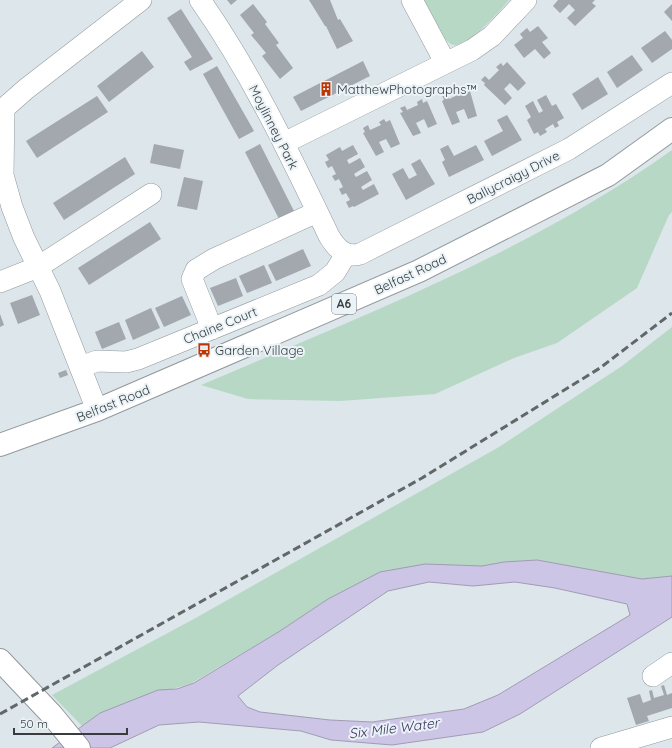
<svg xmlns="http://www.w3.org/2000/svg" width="672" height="748" viewBox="0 0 672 748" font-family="Quicksand,sans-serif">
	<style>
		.green { fill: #b6d8c4 }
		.water { fill: #ccc5e6; stroke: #a09cb4; fill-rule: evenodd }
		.building { fill: #a3a7ae }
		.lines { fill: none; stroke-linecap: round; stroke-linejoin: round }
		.minor-casing { stroke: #929a9e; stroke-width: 22 }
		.major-casing { stroke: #929a9e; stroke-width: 24 }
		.highway-casing { stroke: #929a9e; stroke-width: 24 }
		.minor { stroke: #fff; stroke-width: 21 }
		.major { stroke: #fff; stroke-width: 22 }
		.highway { stroke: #fff; stroke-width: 22 }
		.rail { stroke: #626769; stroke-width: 3; stroke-dasharray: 8 4; stroke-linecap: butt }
		.labels { text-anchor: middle; stroke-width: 4; stroke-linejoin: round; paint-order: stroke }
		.shield { fill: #eaf3f7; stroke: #6e7376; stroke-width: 1 }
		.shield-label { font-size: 12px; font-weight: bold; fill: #393c3e }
		.poi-label { font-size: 13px; fill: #393c3e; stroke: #eaf3f7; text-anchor: start }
		.street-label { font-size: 13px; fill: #393c3e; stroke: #eaf3f7 }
		.water-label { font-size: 14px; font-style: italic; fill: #403460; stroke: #eaf3f7 }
	</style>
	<rect width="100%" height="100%" fill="#dde6ea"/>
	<path class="green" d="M421,0H509C500,11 471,43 457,45C452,46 449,43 446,40Z
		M672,150V212L669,215L637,288L557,343L514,358L435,394L340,401L248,399L201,385C362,316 529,252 672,150Z
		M672,327V576L642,579L537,560L482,566L443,565L380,572L328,599L280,631L190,684L136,699L100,713L82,726L52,695L192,620L499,447L622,366Z"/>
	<path class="water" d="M537,560L642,579L672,576V617L520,714L483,732L392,745L331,740L301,731L199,722L159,725L110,748H52L100,713L158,690L177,689L194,683L280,631L328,599L380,572L425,564L482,566L504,562ZM429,582L473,586L515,582L555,588L627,604L630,615L498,695L464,709L372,722L330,720L260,712L247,707L238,696L278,665L388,591Z"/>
	<path class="building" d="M227,0H237L231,5Z
		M309,0H330L338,20L340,19L353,41L337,49L326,26H325Z
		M558,0H595L592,3L596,6L575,26L567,18L575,10L569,4L560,13L553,6Z
		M253,4L267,22L265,24L279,43L276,45L293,68L280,79L262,56L266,53L251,35L254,33L240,15Z
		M672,4V21L664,12Z
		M181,9L213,59L190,71L184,62L192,57L167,18Z
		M538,26L548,38L542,42L551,53L544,59L535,49L524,58L514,45L523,38L520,34L527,28L530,32Z
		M665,31L672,40V49L652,63L641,48Z
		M142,51L154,67L109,102L97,86Z
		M632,55L643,70L617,88L607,72Z
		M363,61L370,76L301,111L293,97Z
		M507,62L526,83L518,91L510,83L504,89L512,98L505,105L484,85L485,83L481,80L485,76L489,80L499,70L496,67L501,63L503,66Z
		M217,66L254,131L239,139L203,74Z
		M598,77L608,94L582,110L572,94Z
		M464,89L466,92L470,91L477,116L468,119L464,109L456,112L460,122L452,125L442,101L444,100L442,95L447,94L449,99L460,94L459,91Z
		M546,95L552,106L556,104L564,118L557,122L559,126L555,128L553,124L545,129L547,132L540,136L538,132L534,134L527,120L531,117L525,106L533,101L539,113L543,111L537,100Z
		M97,96L108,112L37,158L26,141Z
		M422,99L423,103L427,101L437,124L428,128L424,119L416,123L421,133L413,136L400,113L403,112L400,108L405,106L407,110L418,105L417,102Z
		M507,115L522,140L492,156L484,141L503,131L497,120Z
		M384,119L386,122L390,120L400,144L391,148L386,139L379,142L384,152L376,156L363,133L365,132L363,128L368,125L370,130L381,125L379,122Z
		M154,144L184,150L180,169L150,163Z
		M260,144L294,211L279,219L245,152Z
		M353,145L358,154L347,160L349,164L360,158L365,167L354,174L356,177L367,171L372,180L361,187L363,190L374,184L379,194L354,207L353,206L349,208L346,202L350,200L346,193L342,195L339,189L343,187L339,179L335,181L332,176L336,174L332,166L328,168L325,162L329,160L326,155L340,147L342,151Z
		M448,145L454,156L476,145L484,160L449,177L442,162L445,160L440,149Z
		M125,157L135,174L64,220L53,203Z
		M420,159L435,184L406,200L392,174L403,168L409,179L417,175L411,164Z
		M184,177L203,181L197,210L177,206Z
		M150,222L161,239L89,285L78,268Z
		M303,249L311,266L276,281L268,265Z
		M264,265L272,283L247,293L239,276Z
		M236,278L243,296L218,306L210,288Z
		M32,295L40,315L18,324L10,303Z
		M182,296L191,315L164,327L155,308Z
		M151,308L160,328L133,340L125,320Z
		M0,314L4,325L0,327Z
		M119,322L126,339L102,349L95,332Z
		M66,370L68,375L60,378L58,373Z
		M664,685L667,695L672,693V708L647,716L649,721L636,725L627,698L640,694L643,703L651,700L649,691L652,690L654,698L664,695L661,686Z"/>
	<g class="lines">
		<defs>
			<path id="minor" d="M200,0C252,74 290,155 329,236C336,248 345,258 360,254L569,149L672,83
				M412,0L445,62
				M4,108L3,175L12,207L24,238L50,291L97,410
				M0,112L26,89L141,0
				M284,143L472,50L492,36L526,0
				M0,282L38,267L151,194
				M212,329L192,279L196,270L214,259L317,212
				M80,367L97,361L126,362L138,359L319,285L335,272L346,254
				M653,676L672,663
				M601,748L672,727"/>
			<path id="major" d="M0,445L97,410L419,271L608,175L672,129"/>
			<path id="highway" d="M0,660L52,715L79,748"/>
		</defs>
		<use href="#minor" class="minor-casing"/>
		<use href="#major" class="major-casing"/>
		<use href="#highway" class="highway-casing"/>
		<use href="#minor" class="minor"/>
		<use href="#major" class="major"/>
		<use href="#highway" class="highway"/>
		<path class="rail" d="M0,714L422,478L600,368L672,313"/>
	</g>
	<defs>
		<symbol id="building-bare" viewBox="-9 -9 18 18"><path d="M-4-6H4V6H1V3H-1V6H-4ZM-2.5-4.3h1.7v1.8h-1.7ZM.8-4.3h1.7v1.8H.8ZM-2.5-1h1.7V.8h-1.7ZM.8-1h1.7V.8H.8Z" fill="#be3604" stroke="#eaf3f7" stroke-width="2.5" paint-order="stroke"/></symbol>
		<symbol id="bus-bare" viewBox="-9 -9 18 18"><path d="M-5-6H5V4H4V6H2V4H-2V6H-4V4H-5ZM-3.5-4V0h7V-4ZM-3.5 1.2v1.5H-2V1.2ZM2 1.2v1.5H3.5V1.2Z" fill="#be3604" stroke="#eaf3f7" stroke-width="2.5" paint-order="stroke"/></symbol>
	</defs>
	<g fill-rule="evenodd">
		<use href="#building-bare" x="316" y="79" width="20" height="20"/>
		<use href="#bus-bare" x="194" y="340" width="20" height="20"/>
	</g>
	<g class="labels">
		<rect class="shield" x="332" y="294" width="24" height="20" rx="3"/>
		<g class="shield-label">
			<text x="344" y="308">A6</text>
		</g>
		<g class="poi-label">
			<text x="337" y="94">MatthewPhotographs™</text>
			<text x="215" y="355">Garden Village</text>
		</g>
		<g class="street-label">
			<text transform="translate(274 127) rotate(63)" y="5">Moylinney Park</text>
			<text transform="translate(513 177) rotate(-27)" y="5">Ballycraigy Drive</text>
			<text transform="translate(410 274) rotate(-25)" y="5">Belfast Road</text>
			<text transform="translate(220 325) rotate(-22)" y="5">Chaine Court</text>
			<text transform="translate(113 403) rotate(-22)" y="5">Belfast Road</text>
		</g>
		<g class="water-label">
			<text transform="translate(394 728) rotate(-7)" y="5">Six Mile Water</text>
		</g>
	</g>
	<path d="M14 728v6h113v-6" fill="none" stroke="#393c3e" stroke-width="2"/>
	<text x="20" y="728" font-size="12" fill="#393c3e" stroke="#eaf3f7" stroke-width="3" paint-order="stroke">50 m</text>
</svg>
